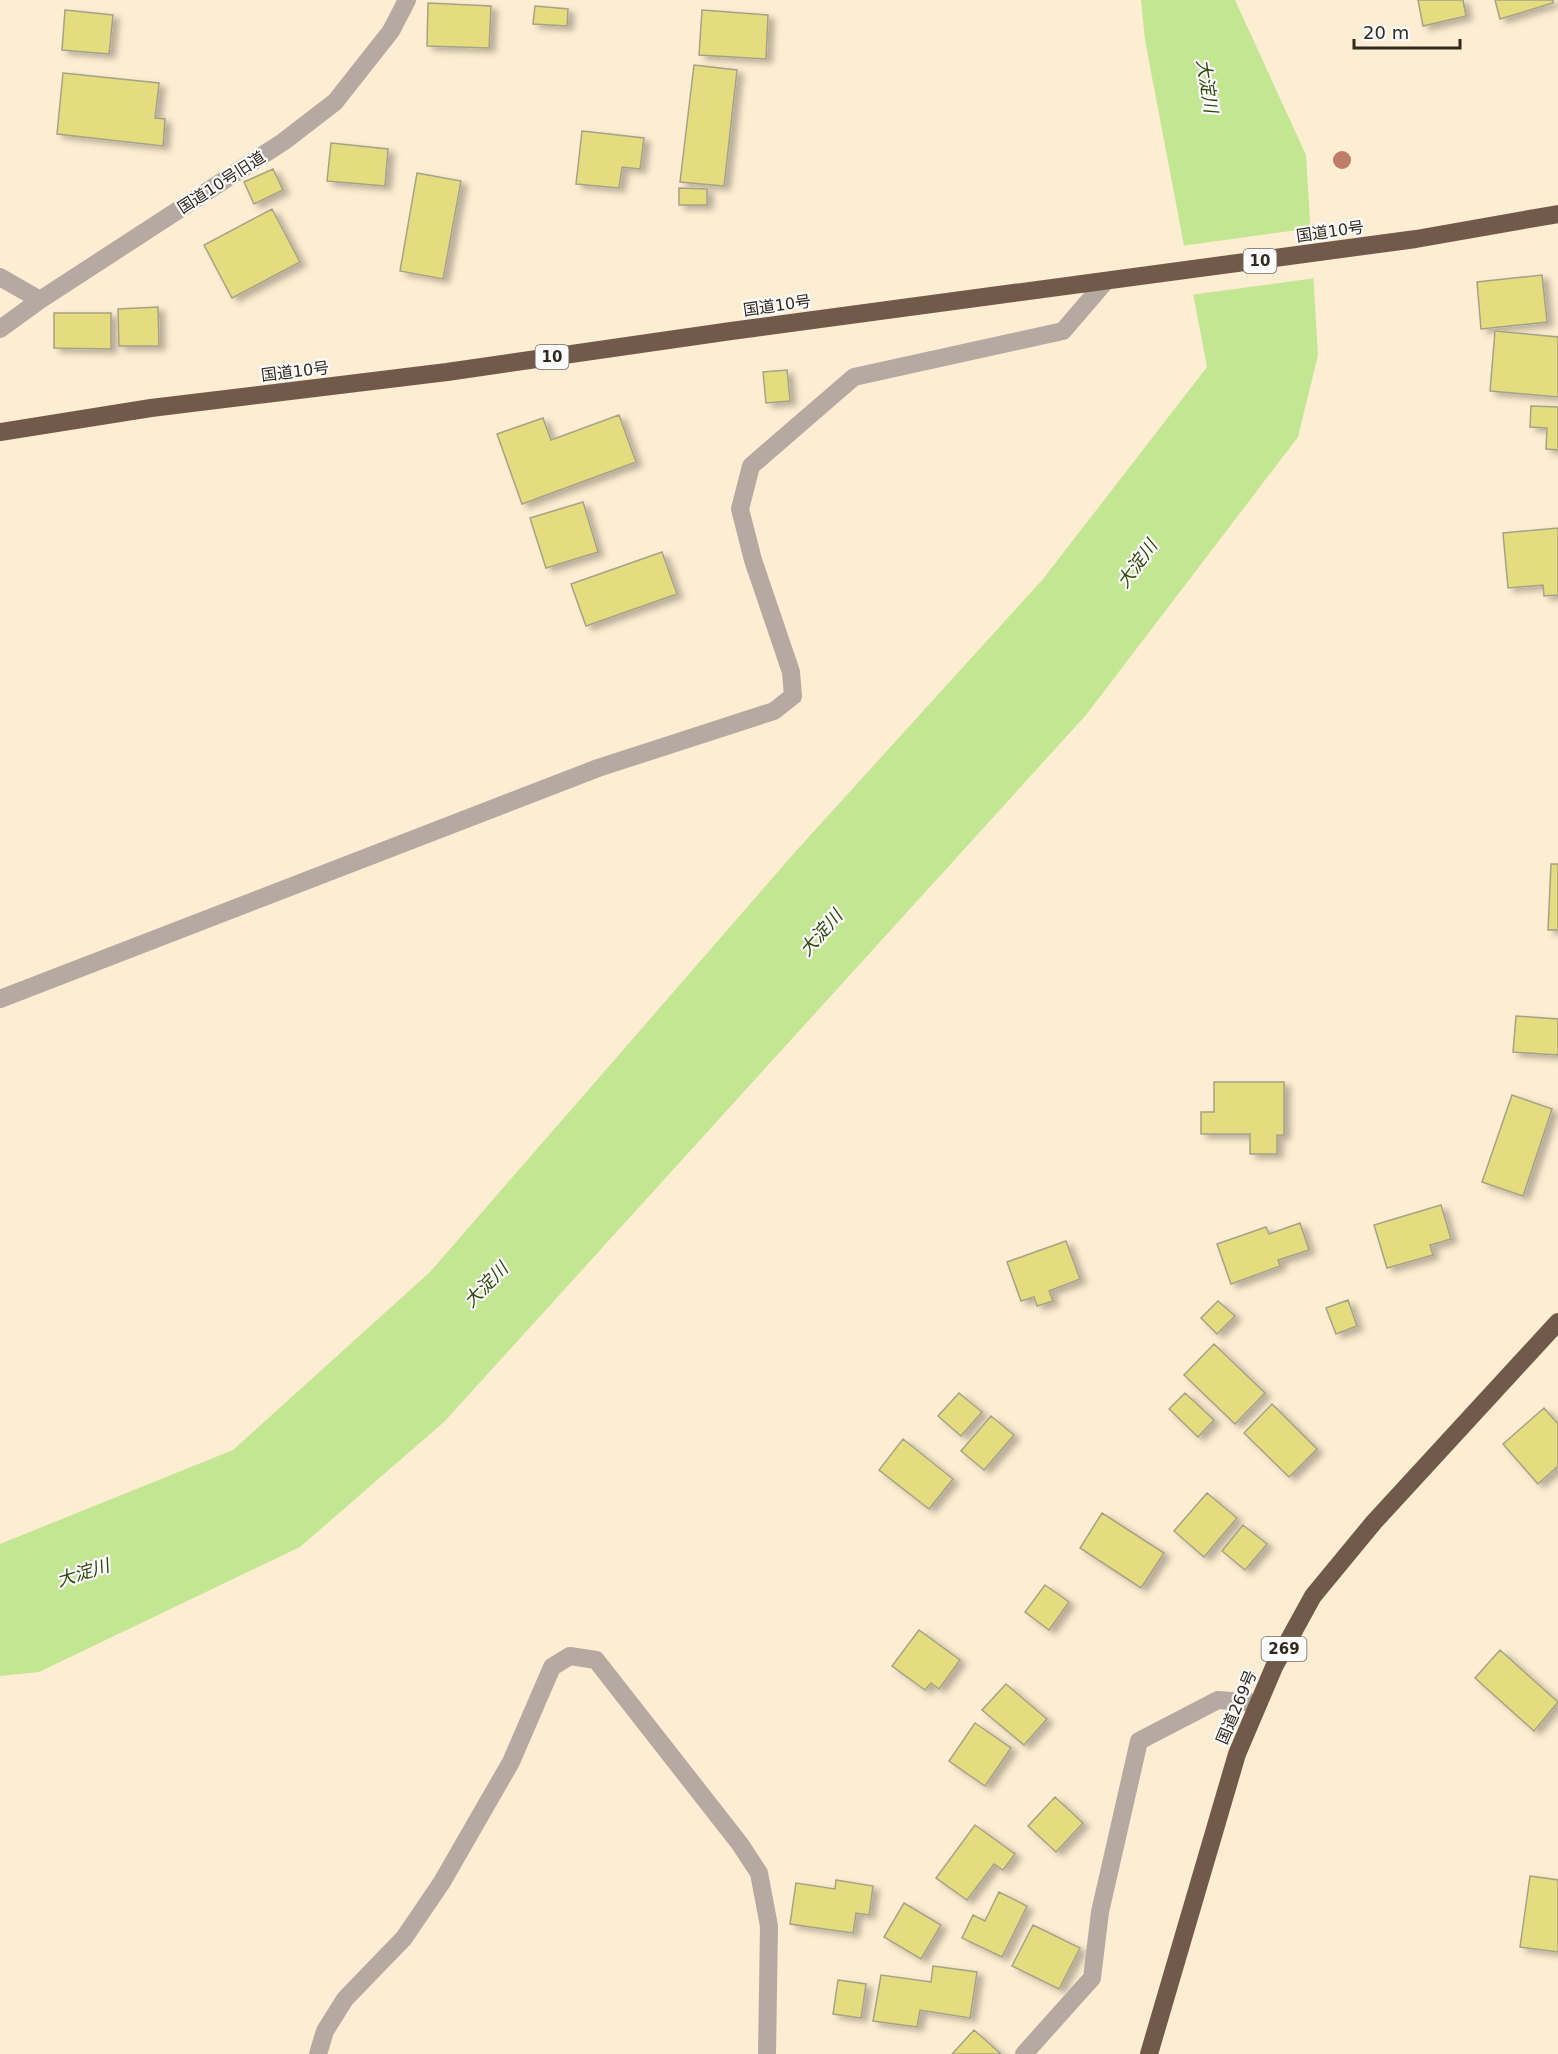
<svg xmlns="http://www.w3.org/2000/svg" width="1558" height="2054" viewBox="0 0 1558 2054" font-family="'DejaVu Sans','Noto Sans JP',sans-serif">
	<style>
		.water { fill: #c3e693 }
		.pier { fill: #fdedd2 }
		.building { fill: #e5dc80; stroke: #a5a387; stroke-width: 1.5; filter: url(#shadow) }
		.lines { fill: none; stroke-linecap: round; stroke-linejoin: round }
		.minor { stroke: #b5a9a1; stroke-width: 18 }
		.highway { stroke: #725a4b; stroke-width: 18 }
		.tree { fill: #be7d68 }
		.labels { text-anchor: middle; stroke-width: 4.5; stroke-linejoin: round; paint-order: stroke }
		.shield { fill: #fcfcfc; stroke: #6d6962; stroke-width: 1.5 }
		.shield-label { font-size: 15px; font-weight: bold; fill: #302a20 }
		.street-label { font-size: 16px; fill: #302a20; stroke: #fcfcfc }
		.water-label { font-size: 18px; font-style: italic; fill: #32470b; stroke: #fcfcfc }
	</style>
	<defs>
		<filter id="shadow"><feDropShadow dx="6" dy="4" stdDeviation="3" flood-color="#0004"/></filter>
	</defs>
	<rect width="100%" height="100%" fill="#fdedd2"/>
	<path class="water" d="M1141,0H1235L1306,155L1318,355L1298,437L1086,715L444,1422L300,1547L39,1672L0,1676V1544L233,1450L430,1272L796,851L1043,579L1207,367L1145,40Z"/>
	<path class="pier" d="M1313,228L1316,278L1190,295L1181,246Z"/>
	<path class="building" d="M1418,0H1463L1466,16L1423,26Z
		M1495,0H1553V3L1500,19Z
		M428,3L491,6L489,48L427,46Z
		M535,6L568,9L567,26L533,24Z
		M65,10L113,15L109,54L62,50Z
		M702,10L768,15L766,59L699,55Z
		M694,65L737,70L724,186L680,182Z
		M63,73L159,83L155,118L165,119L163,146L57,134Z
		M582,131L644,138L640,169L622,167L619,188L576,184Z
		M331,143L388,149L385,186L327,181Z
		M273,169L283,190L254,204L244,182Z
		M417,173L461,181L443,279L400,271Z
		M679,188L707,189V205H679Z
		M272,209L300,262L232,298L204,245Z
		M1542,275L1547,322L1481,329L1477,282Z
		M158,307L159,346H119L118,309Z
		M54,313H111V349L54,348Z
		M1495,331L1558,337V397L1490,391Z
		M787,370L790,401L766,403L763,372Z
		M1531,406L1558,407V450L1546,449L1547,428L1530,427Z
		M619,415L636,462L522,504L497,434L543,418L551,440Z
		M583,502L598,552L546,568L530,518Z
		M1558,528V595L1544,596L1543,585L1508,588L1503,533Z
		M662,552L677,594L586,626L571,584Z
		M1551,864H1558V930H1548Z
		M1516,1016L1558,1019V1055L1513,1052Z
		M1214,1082H1284V1135H1277V1154H1250V1134H1201V1112H1214Z
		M1512,1095L1552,1109L1523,1196L1482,1182Z
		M1441,1205L1451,1239L1430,1245L1433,1255L1387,1268L1374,1225Z
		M1300,1223L1309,1250L1278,1260L1280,1266L1231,1284L1217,1244L1266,1227L1269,1234Z
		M1066,1241L1080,1279L1049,1291L1053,1301L1037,1306L1034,1297L1021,1301L1007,1262Z
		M1348,1300L1357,1326L1336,1334L1326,1308Z
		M1218,1301L1235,1316L1217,1334L1201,1318Z
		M1214,1344L1265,1393L1235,1424L1184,1375Z
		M959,1393L982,1412L961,1436L938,1416Z
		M1185,1393L1214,1420L1198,1437L1169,1409Z
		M1272,1404L1317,1449L1289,1477L1244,1433Z
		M1544,1408L1558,1424V1466L1538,1484L1503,1444Z
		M991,1416L1014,1435L984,1470L961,1451Z
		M903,1439L953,1479L929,1509L879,1470Z
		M1207,1493L1237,1518L1204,1557L1174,1531Z
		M1102,1513L1164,1553L1141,1588L1080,1548Z
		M1243,1525L1267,1544L1245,1570L1222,1551Z
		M1045,1585L1069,1602L1049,1630L1025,1612Z
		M919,1630L960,1660L939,1689L931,1683L925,1690L892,1666Z
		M1500,1650L1558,1702L1534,1731L1475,1678Z
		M1006,1684L1047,1719L1024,1745L982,1710Z
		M975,1723L1011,1748L985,1786L949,1761Z
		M1055,1797L1083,1823L1056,1852L1028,1826Z
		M975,1825L1015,1854L1003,1870L994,1864L967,1900L936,1878Z
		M1530,1876L1558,1880V1952L1520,1947Z
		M836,1880L873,1886L869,1915L856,1913L853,1933L790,1924L796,1883L835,1889Z
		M999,1892L1027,1906L1002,1957L962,1938L973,1915L985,1921Z
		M904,1903L941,1925L921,1959L884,1937Z
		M1033,1925L1080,1948L1059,1989L1012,1966Z
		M933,1966L977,1972L970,2018L920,2010L917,2027L873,2021L881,1975L931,1982Z
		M838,1980L866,1984L861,2018L833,2014Z
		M974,2030L1001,2054H952Z"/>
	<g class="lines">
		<path class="minor" d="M0,277L40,300
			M0,329L40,300L283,142L335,102L391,31L407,0
			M0,999L598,768L774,711L793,696L791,672L753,560L740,509L751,466L854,377L1063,331L1105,282
			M318,2054L325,2031L345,1999L404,1938L442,1882L511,1762L552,1667L570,1656L596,1660L740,1844L759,1873L769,1926L767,2054
			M1024,2054L1092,1978L1100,1912L1139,1741L1218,1700L1258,1703"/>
		<path class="highway" d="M0,432L151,408L447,372L731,331L1416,239L1558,214
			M1149,2054L1237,1754L1274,1667L1313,1596L1374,1522L1558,1322"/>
	</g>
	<circle class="tree" cx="1342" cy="160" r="9"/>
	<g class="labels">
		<g class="shield">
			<rect x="1243.5" y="249" width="33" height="24" rx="4.5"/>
			<rect x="535.5" y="345" width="33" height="24" rx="4.5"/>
			<rect x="1261.5" y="1637" width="45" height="24" rx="4.5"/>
		</g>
		<g class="shield-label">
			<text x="1260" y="266">10</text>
			<text x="552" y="362">10</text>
			<text x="1284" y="1654">269</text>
		</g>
		<g class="street-label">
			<text transform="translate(221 182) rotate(-33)" y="6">国道10号旧道</text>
			<text transform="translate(1330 231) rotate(-8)" y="6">国道10号</text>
			<text transform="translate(777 305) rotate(-8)" y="6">国道10号</text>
			<text transform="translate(295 371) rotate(-7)" y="6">国道10号</text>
			<text transform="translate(1236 1707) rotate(-67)" y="6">国道269号</text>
		</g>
		<g class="water-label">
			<text transform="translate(1207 86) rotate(81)" y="6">大淀川</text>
			<text transform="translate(1137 564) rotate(-54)" y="6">大淀川</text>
			<text transform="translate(821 933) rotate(-49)" y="6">大淀川</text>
			<text transform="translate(486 1285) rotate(-46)" y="6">大淀川</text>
			<text transform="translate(83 1573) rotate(-17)" y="6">大淀川</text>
		</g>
	</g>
	<path d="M1354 39v9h106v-9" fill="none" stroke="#302a20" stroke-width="3"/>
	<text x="1363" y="39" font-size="18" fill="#302a20" stroke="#fcfcfc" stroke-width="4.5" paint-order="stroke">20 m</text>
</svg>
